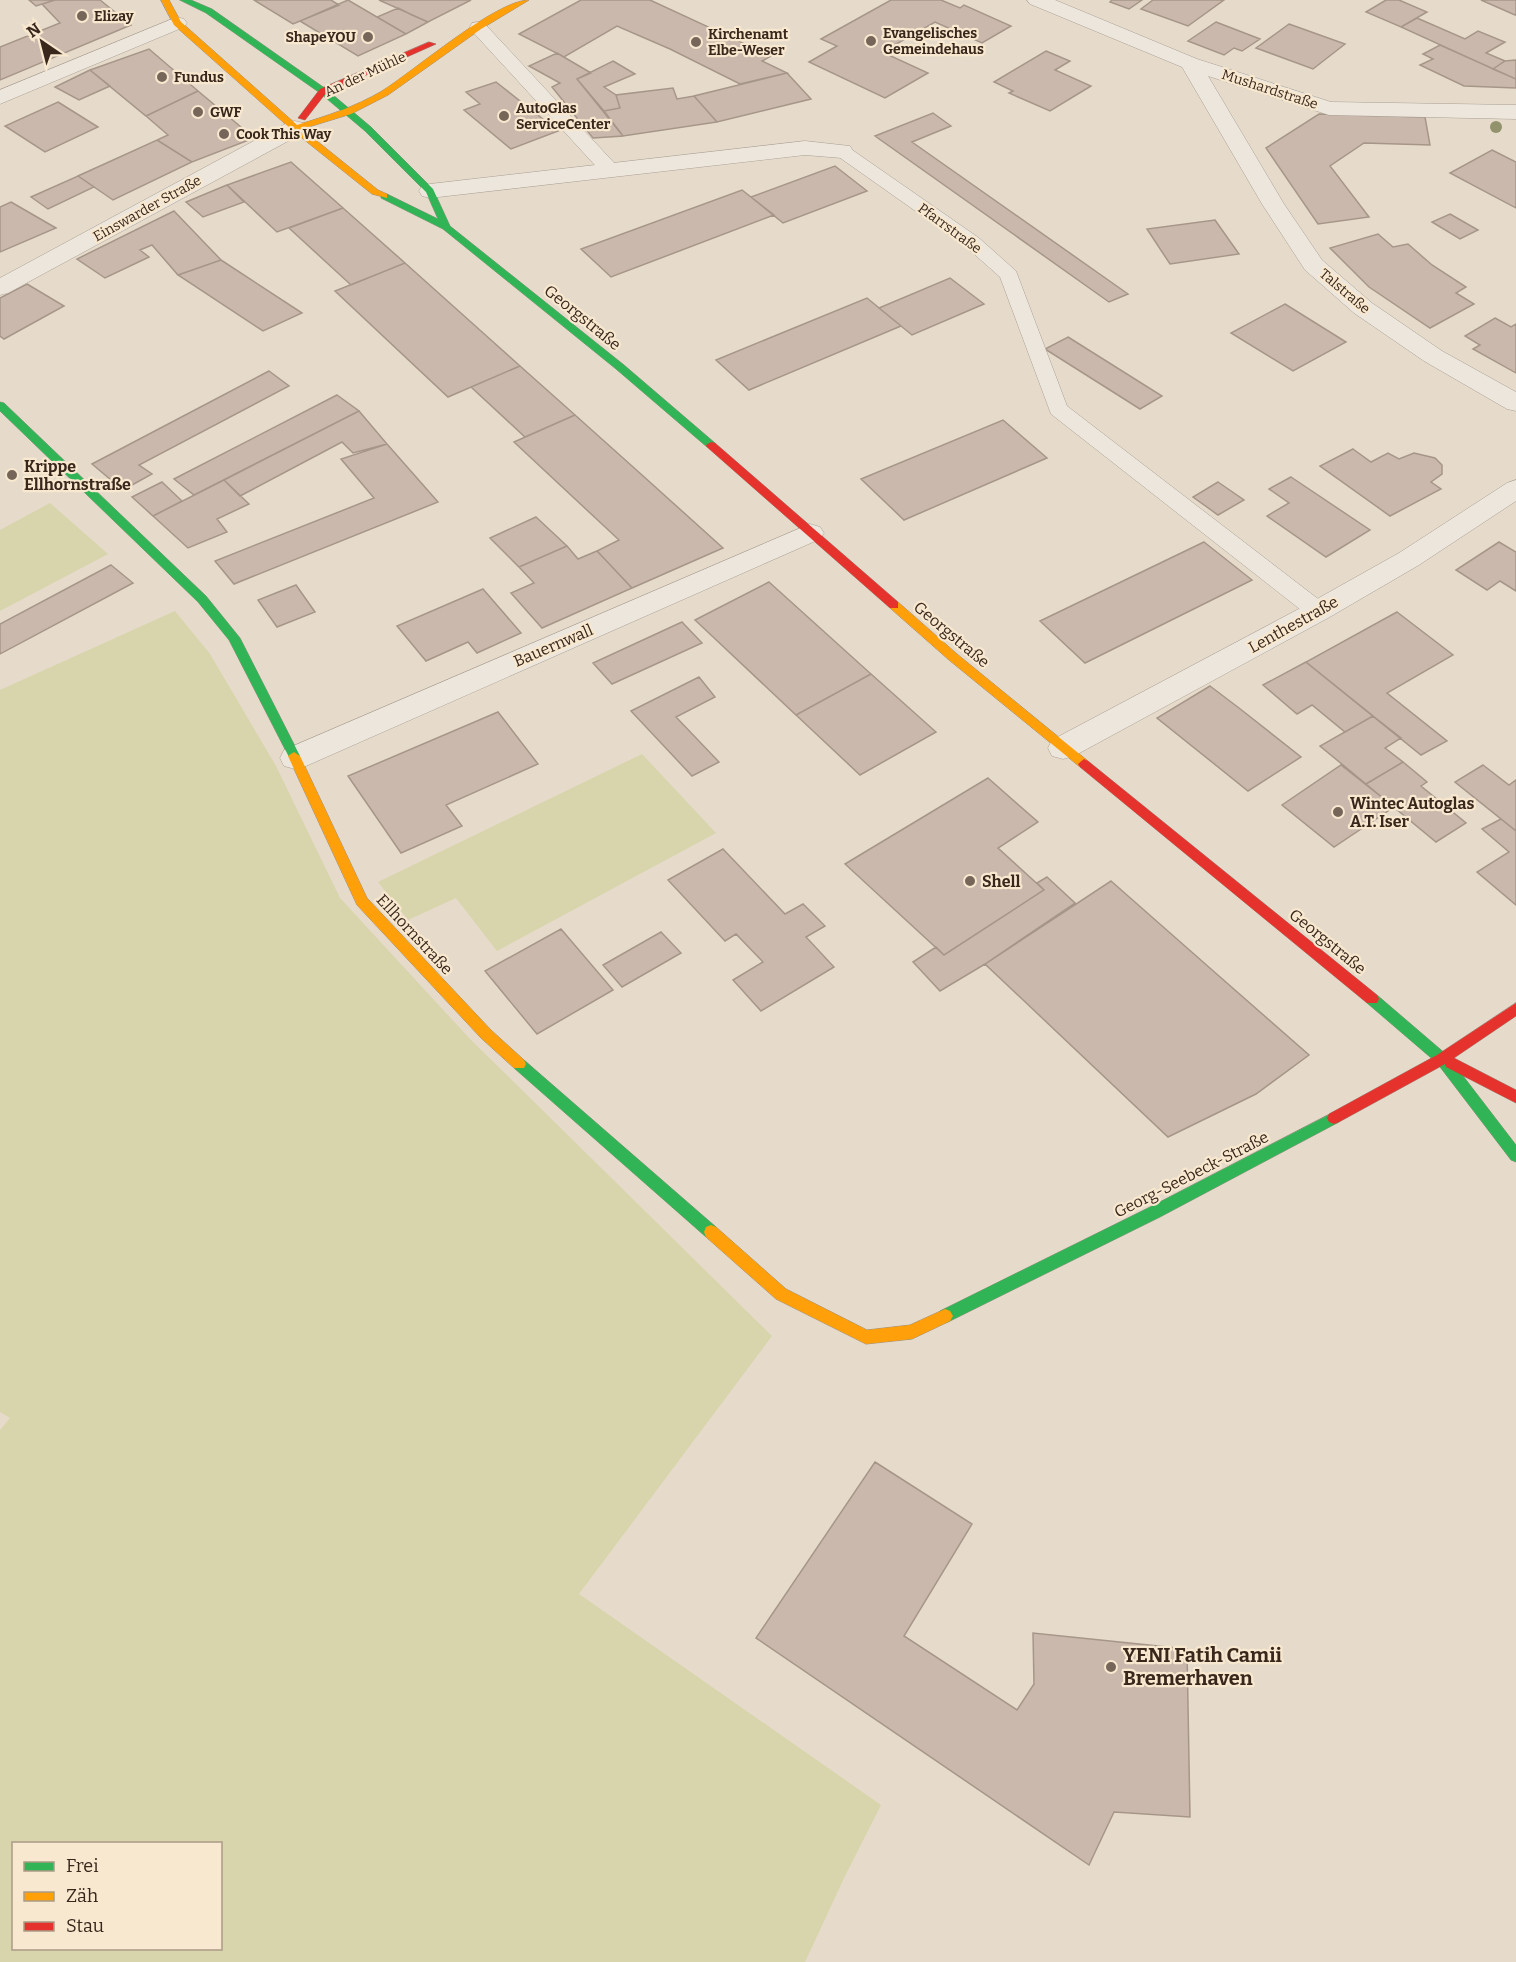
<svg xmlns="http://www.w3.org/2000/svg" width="1516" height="1962" viewBox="0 0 1516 1962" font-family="Bitter,serif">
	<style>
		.green { fill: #d8d4ab; fill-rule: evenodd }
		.building { fill: #c9b8ab; stroke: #a69689; stroke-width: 1.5 }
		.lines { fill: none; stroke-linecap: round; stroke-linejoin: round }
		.lane-casing { stroke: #aaa094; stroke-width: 1 }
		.street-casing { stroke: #aaa094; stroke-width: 1 }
		.fast-casing { stroke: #9a8f84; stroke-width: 1 }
		.slow-casing { stroke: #9a8f84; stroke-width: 1 }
		.jam-casing { stroke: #9a8f84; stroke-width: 1 }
		.lane { fill: #ede6dc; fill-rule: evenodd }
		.street { fill: #ede6dc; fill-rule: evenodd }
		.fast { fill: #30b455; fill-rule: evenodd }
		.slow { fill: #ff9f0a; fill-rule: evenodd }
		.jam { fill: #e5322d; fill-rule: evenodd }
		.tree { fill: #92926d }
		.poi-dot { fill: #766659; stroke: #f7e8cf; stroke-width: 2 }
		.labels { text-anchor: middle; stroke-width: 4.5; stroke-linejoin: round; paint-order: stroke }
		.far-poi-label { font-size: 14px; font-weight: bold; fill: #39271c; stroke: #f7e8cf; text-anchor: start }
		.far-street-label { font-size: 14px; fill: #39271c; stroke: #f7e8cf }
		.street-label { font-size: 16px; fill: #39271c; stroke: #f7e8cf }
		.poi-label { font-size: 16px; font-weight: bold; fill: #39271c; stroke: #f7e8cf; text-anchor: start }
		.near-poi-label { font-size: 20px; font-weight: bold; fill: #39271c; stroke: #f7e8cf; text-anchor: start }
	</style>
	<rect width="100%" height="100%" fill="#e6dbca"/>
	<path class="green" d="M50,503L108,554L0,611V530Z
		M175,611L210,654L276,766L340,898L470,1039L772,1336L579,1594L881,1805L845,1876L805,1962H0V1430L10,1418L0,1412V690ZM14,1844H220V1948H14Z
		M642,754L716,833L497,951L456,898L408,920L378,882Z"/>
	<path class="building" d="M29,0H55L36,6Z
		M55,0H100L131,25L0,80V47L60,23L42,4Z
		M254,0H331L339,5L293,24Z
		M348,0L406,34L358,56L300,21Z
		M379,0H471L428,22Z
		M581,0H650L771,56L762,61L787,73L740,84L670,49L617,26L564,57L519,34Z
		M891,0H941L960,8L964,5L1011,26L982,43L935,22L882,52L928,73L885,98L809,62L837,46L821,39Z
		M1112,0H1142L1129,9L1110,2Z
		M1153,0H1224L1188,26L1141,9Z
		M1386,0H1399L1427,12L1401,27L1366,12Z
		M1481,0H1516V15H1515Z
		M398,8L412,15L428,22L406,34L377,17Z
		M1417,18L1465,39L1478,31L1505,42L1486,53L1505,61L1493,69L1401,27Z
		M1216,22L1260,39L1242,51L1234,48L1224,55L1188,41Z
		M1289,24L1345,44L1313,69L1256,48Z
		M1440,45L1516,79V88L1464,86L1420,65L1433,59L1423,54Z
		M149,49L198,91L146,116L90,70Z
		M1046,51L1070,61L1055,70L1091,86L1050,111L1009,93L1013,91L994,82Z
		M557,53L591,73L577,79L623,136L593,138L552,87L560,83L529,66Z
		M1516,60V79L1493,69L1505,61Z
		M613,61L635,74L604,87L616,95L620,108L604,111L577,79Z
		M90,70L110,86L79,100L55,87Z
		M787,73L811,99L717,122L694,96Z
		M496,82L558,131L511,149L464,110L480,104L466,92Z
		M673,88L677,99L694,96L717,122L623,136L604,111L620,108L616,95Z
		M198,91L254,138L192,162L157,140L168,135L146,116Z
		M58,102L98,127L45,152L5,126Z
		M933,113L951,126L912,142L1128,294L1109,302L875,136Z
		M1319,114L1425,117L1430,145L1364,143L1330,166L1369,217L1318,224L1266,148Z
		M157,140L192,162L113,200L78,176Z
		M1492,150L1516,162V208L1450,173Z
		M291,162L343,208L277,232L227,185Z
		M835,166L867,191L783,223L751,197Z
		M78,176L94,187L48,209L31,197Z
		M227,185L244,202L203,217L186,202Z
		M742,190L774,215L611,277L581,249Z
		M11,202L56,228L0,252V207Z
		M343,208L405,263L351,285L289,228Z
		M174,211L221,260L178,275L152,245L140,250L149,257L105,278L77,259Z
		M1450,214L1478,230L1460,239L1432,222Z
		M1215,220L1239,254L1170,264L1147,229Z
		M1378,234L1393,247L1408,244L1432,265L1466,287L1456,293L1474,304L1430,328L1369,287L1330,248Z
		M221,260L302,313L263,331L178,275Z
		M405,263L491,340L520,366L448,397L335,291Z
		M950,278L984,304L912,335L879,308Z
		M27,284L64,306L4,339L0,336V298Z
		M867,298L901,326L749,390L716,360Z
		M1285,304L1346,342L1293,371L1231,333Z
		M1495,318L1511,327L1516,324V373L1473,349L1480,345L1465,336Z
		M1068,337L1162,396L1140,409L1045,349Z
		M520,366L575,415L525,437L471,387Z
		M269,371L289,386L139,465L152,474L123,490L92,464Z
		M337,395L359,411L194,495L174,479Z
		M359,411L387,444L353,453L342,442L240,496L224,480Z
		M575,415L642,475L723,548L632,588L597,551L619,540L514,442Z
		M1003,420L1047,458L904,520L861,479Z
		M387,444L438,502L234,584L215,561L374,498L341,459Z
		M1353,449L1371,462L1388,453L1399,459L1414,453L1435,458L1442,465V474L1431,482L1441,489L1390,516L1320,466Z
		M1291,477L1370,530L1326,557L1267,516L1289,503L1269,489Z
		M224,480L249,504L217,519L227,532L188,548L153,516Z
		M162,482L182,501L153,516L132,497Z
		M1218,482L1244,500L1218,515L1193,497Z
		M536,517L567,546L519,567L490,538Z
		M1204,542L1252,580L1085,663L1040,621Z
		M1499,542L1516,552V591L1500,581L1487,590L1456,570Z
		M567,546L578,559L597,551L632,588L542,628L511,593L534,583L519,567Z
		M111,565L133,583L0,654V624Z
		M769,582L871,674L796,715L695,620Z
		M296,585L315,612L277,627L258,600Z
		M483,589L521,633L477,653L468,642L426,661L397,626Z
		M1397,612L1453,655L1387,693L1447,741L1421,755L1306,662Z
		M682,622L702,643L612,684L593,663Z
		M1306,662L1373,716L1345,732L1312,705L1297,714L1263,685Z
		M871,674L936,732L860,775L796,715Z
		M699,677L715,697L676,717L719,762L692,776L631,711Z
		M1210,686L1239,708L1301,757L1248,791L1157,718Z
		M498,712L538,764L446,805L462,826L401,853L348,776Z
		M1373,716L1401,738L1385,748L1403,762L1366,784L1320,746Z
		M1403,762L1427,782L1421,786L1466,823L1436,842L1366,784Z
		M1341,765L1394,807L1334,847L1282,805Z
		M1483,765L1509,785L1516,780V831L1455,782Z
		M988,778L1038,822L998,848L1044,890L944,955L845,864Z
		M1501,819L1516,831V905L1477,872L1509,852L1482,829Z
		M723,849L785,914L803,904L825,926L806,937L834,967L761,1011L733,980L763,962L736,934L725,941L668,880Z
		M1047,877L1075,903L985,964L940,991L913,962L936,947L944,955L1044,890L1037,883Z
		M1111,881L1211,969L1309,1055L1256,1094L1168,1137L985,964Z
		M561,929L613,990L537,1034L485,971Z
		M661,932L681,953L622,987L603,965Z
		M875,1462L972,1524L904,1636L1017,1710L1034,1684L1033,1633L1187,1649L1190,1817L1114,1812L1089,1865L756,1638Z"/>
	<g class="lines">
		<defs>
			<path id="lane" d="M478,22L484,23L617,166L619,170L617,174H603L472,31L470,27L472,23Z
				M842,146L848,147L979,238L1016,271L1067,406L1326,605L1330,611L1326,617L1318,619L1310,617L1051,414L1000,277L965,246L836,155L833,151L836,147Z"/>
			<path id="street" d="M1027,0H1055L1197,59L1331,102L1516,105V119L1329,115L1208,76L1284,204L1322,260L1372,303L1442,351L1516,392V411L1507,409L1424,361L1354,313L1305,270L1262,204L1182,67L1030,4Z
				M177,17L184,19L187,23L184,27L0,104V90Z
				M295,121L303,123L306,128L303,133L8,293L0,295V278L287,123Z
				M805,141L850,146L853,151L850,156L842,158L805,155L430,198L422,196L419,191L422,186L430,184Z
				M1516,480V501L1419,565L1328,618L1074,756L1063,759L1052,756L1048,748L1052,740L1308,604L1399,553L1507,483Z
				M810,524L820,527L824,533L820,539L306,766L295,769L284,766L280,758L284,750Z"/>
			<path id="fast" d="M180,0H191L212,9L326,89L371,127L433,189L450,226L624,365L715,443V447H707L616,369L443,229L381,198V194H387L438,219L426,192L365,131L320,93L206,13Z
				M0,402L4,403L206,596L240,638L300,756L298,759H290L229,640L198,602L0,411Z
				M1372,994L1377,995L1447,1055L1516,1145V1162L1511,1160L1437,1063L1367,1003L1365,999L1367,995Z
				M519,1058L524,1060L716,1227L718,1232L716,1237L711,1239L706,1237L514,1068L512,1064L514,1060Z
				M1334,1112L1339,1114L1341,1118L1339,1122L1160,1217L950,1321L945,1323L940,1321L937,1316L940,1311L1150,1207Z"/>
			<path id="slow" d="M161,0H169L181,22L297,125C326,116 355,107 382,91C414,71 496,0 529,0L481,29L388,95L351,114L302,129L378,190L387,194V198L372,194L292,130L174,25Z
				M894,601L898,602L957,654L1088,761L1090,764L1088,767H1080L949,660L890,608L888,605Z
				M294,752L300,756L367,898L491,1030L524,1060L526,1064L524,1068H514L481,1038L357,905L288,756Z
				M711,1225L716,1227L786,1289L867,1330L910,1325L945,1309L950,1311L953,1316L950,1321L912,1339L866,1344L776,1299L706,1237L704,1232L706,1227Z"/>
			<path id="jam" d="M429,42L436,44L326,93L305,120L298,118L320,89Z
				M711,442L715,443L898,602V608H890L707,447L706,445Z
				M1084,759L1088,761L1377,995L1379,999L1377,1003H1367L1080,767L1078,764Z
				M1516,1003V1016L1454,1058L1516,1090V1103L1446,1067L1445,1064L1339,1122L1334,1124L1329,1122L1327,1118L1329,1114L1437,1055Z"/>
		</defs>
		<use href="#lane" class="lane-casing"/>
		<use href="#street" class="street-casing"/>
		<use href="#fast" class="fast-casing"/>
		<use href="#slow" class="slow-casing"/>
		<use href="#jam" class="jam-casing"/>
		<use href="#lane" class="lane"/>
		<use href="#street" class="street"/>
		<use href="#fast" class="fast"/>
		<use href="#slow" class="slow"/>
		<use href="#jam" class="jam"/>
	</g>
	<circle class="tree" cx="1496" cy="127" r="6"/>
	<g class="poi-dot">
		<circle cx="82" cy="16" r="6"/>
		<circle cx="368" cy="37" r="6"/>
		<circle cx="871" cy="41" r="6"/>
		<circle cx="696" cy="42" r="6"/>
		<circle cx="162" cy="77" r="6"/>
		<circle cx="198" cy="112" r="6"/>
		<circle cx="504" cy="116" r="6"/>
		<circle cx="224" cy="134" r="6"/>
		<circle cx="12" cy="475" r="6"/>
		<circle cx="1338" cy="812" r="6"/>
		<circle cx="970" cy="881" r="6"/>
		<circle cx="1111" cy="1667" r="6"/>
	</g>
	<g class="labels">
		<g class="far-poi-label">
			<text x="94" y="21">Elizay</text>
			<text x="883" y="38">Evangelisches<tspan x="883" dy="16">Gemeindehaus</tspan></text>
			<text x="708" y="39">Kirchenamt<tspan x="708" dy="16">Elbe-Weser</tspan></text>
			<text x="356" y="42" text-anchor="end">ShapeYOU</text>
			<text x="174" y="82">Fundus</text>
			<text x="516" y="113">AutoGlas<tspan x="516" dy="16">ServiceCenter</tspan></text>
			<text x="210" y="117">GWF</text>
			<text x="236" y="139">Cook This Way</text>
		</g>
		<g class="far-street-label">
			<text transform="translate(365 74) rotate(-25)" y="5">An der Mühle</text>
			<text transform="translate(1270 89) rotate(18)" y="5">Mushardstraße</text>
			<text transform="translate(147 208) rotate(-29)" y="5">Einswarder Straße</text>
			<text transform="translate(950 228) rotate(36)" y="5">Pfarrstraße</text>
			<text transform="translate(1345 291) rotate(40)" y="5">Talstraße</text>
		</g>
		<g class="street-label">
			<text transform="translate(583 317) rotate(39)" y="6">Georgstraße</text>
			<text transform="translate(1293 624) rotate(-29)" y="6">Lenthestraße</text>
			<text transform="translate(952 634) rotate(40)" y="6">Georgstraße</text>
			<text transform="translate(553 645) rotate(-23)" y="6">Bauernwall</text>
			<text transform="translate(415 934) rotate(47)" y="6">Ellhornstraße</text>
			<text transform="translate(1328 941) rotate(39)" y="6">Georgstraße</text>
			<text transform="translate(1191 1174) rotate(-27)" y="6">Georg-Seebeck-Straße</text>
		</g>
		<g class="poi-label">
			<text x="24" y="472">Krippe<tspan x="24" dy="18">Ellhornstraße</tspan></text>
			<text x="1350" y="809">Wintec Autoglas<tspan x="1350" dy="18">A.T. Iser</tspan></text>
			<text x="982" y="887">Shell</text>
		</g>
		<g class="near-poi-label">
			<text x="1123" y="1662">YENI Fatih Camii<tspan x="1123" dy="23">Bremerhaven</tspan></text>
		</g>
	</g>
	<rect x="12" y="1842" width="210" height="108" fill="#f7e8cf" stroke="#ab9b87" stroke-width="1.5"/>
	<rect x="24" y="1862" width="30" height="9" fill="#30b455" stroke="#ab9b87" stroke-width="1.5"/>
	<text x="66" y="1872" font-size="18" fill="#39271c">Frei</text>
	<rect x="24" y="1892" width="30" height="9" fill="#ff9f0a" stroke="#ab9b87" stroke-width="1.5"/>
	<text x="66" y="1902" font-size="18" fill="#39271c">Zäh</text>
	<rect x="24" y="1922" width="30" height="9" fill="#e5322d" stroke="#ab9b87" stroke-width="1.5"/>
	<text x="66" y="1932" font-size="18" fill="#39271c">Stau</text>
	<g transform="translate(42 42) rotate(325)" stroke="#f7e8cf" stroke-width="4.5" paint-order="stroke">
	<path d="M0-4.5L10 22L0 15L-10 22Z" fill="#39271c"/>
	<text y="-9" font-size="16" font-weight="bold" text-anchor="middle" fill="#39271c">N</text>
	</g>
</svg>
